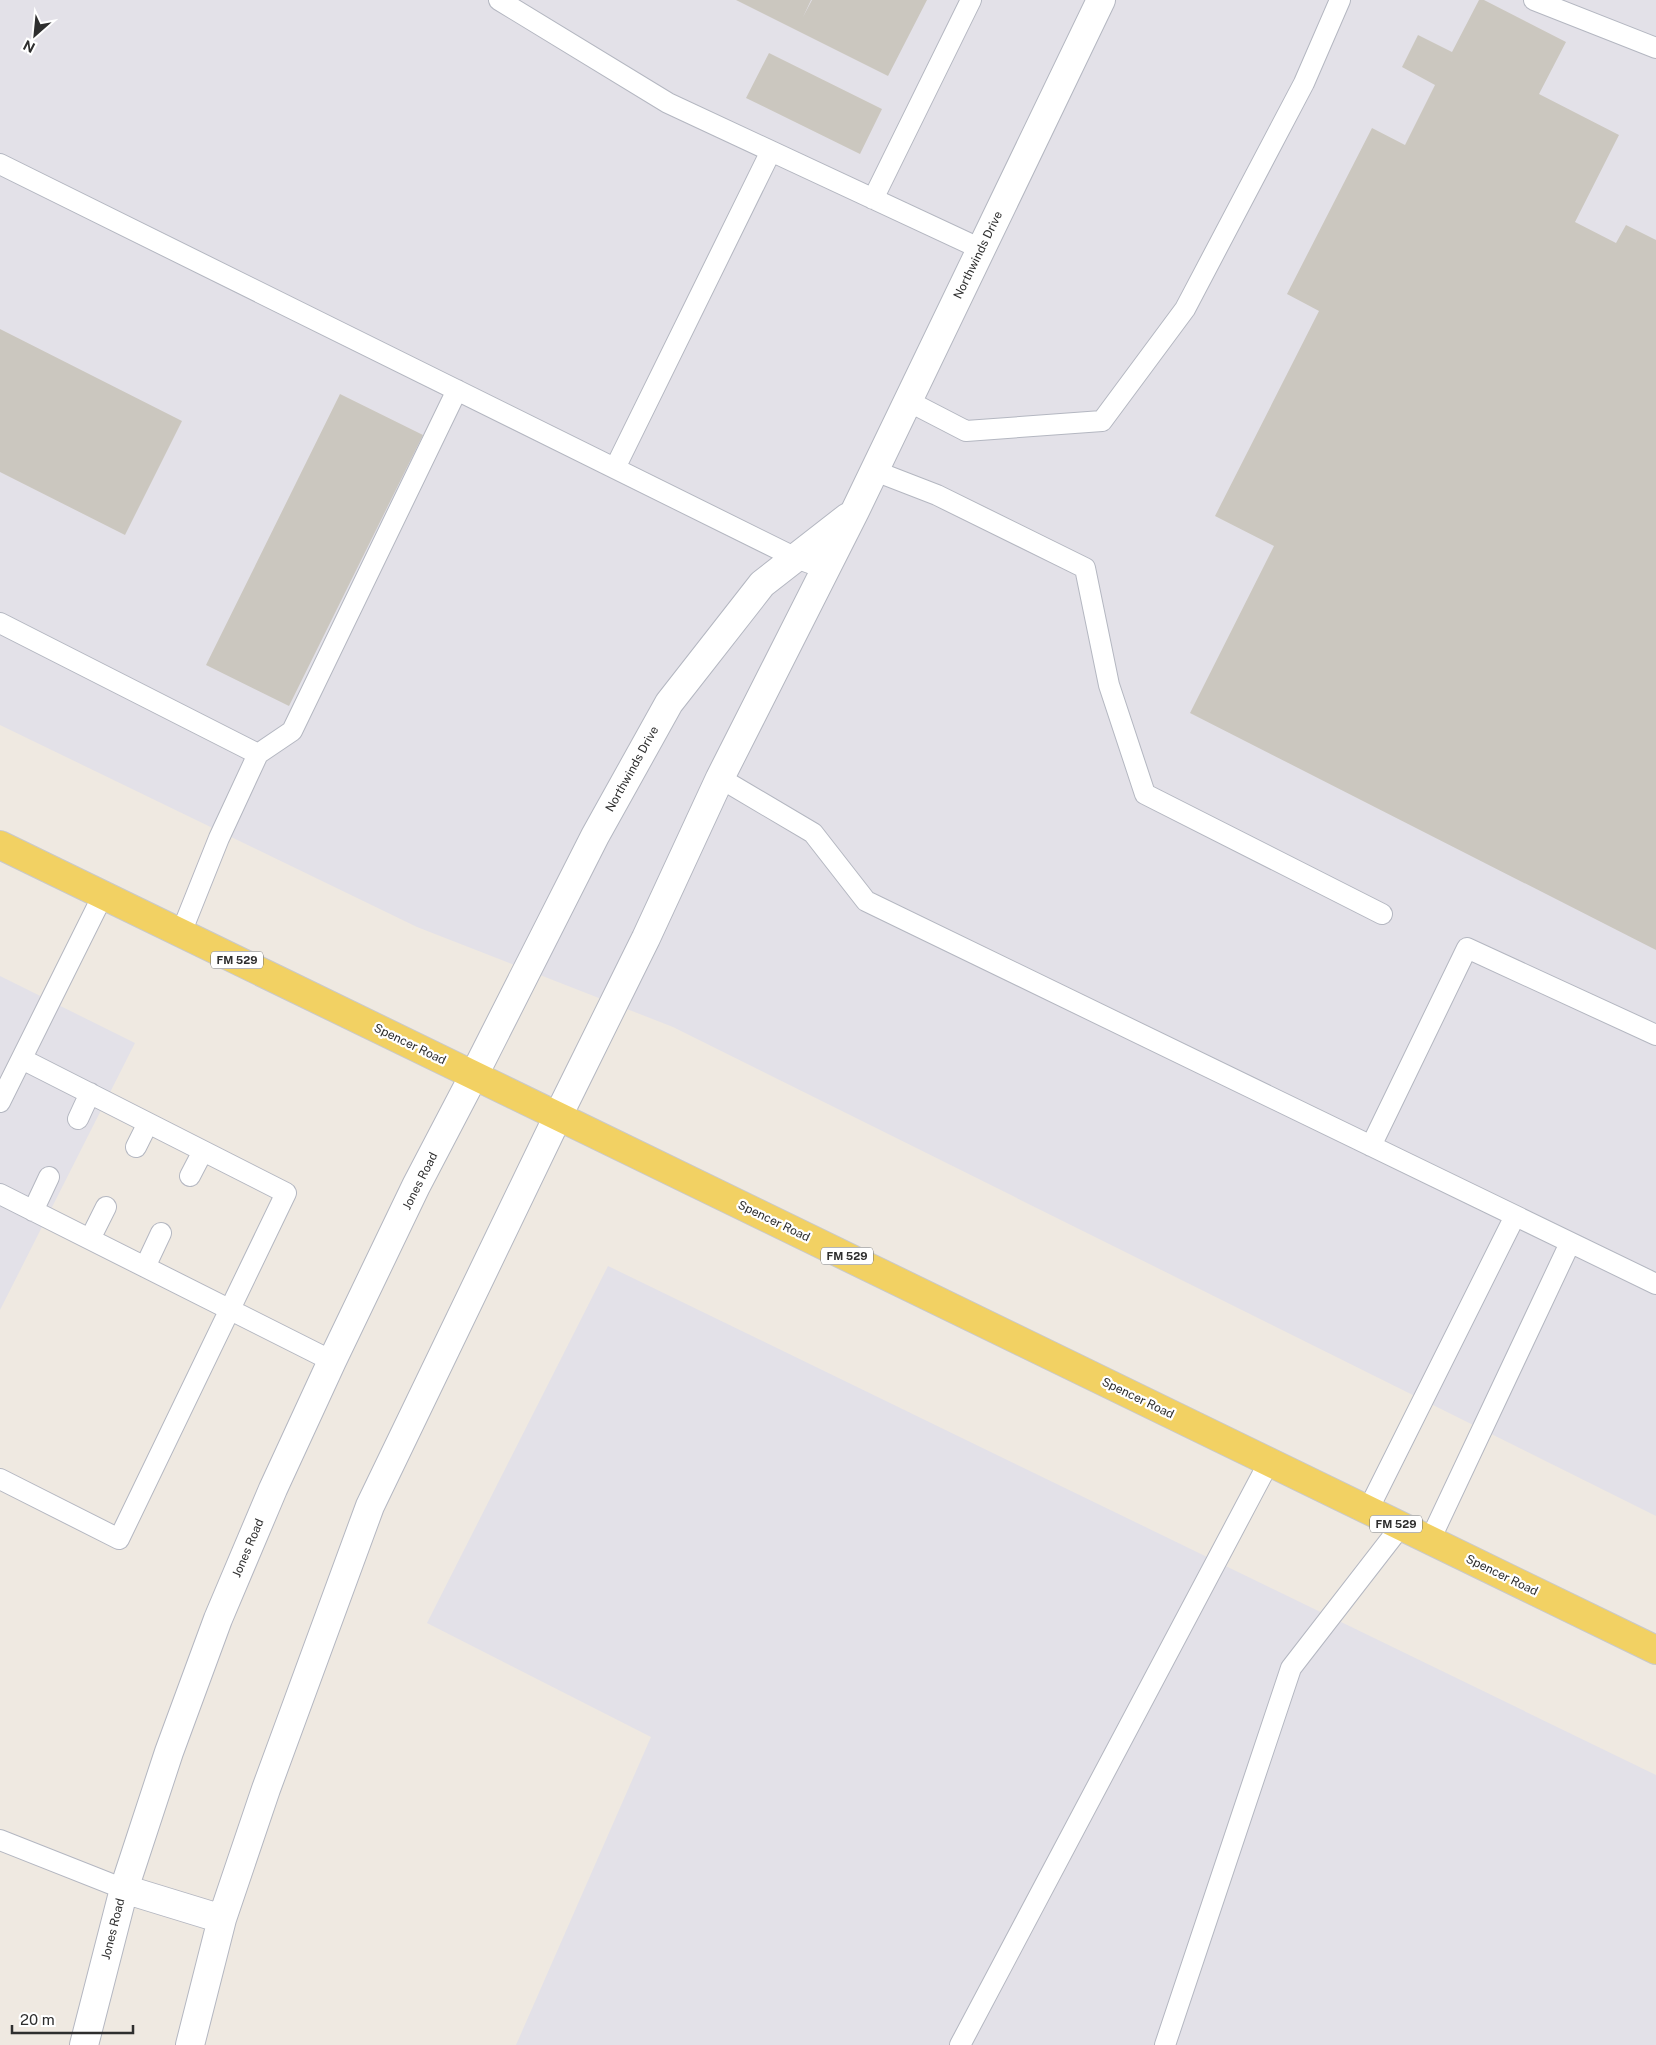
<svg xmlns="http://www.w3.org/2000/svg" width="1656" height="2045" viewBox="0 0 1656 2045" font-family="'Public Sans',sans-serif">
	<style>
		.industrial { fill: #e3e1e8 }
		.building { fill: #cbc7bf }
		.lines { fill: none; stroke-linecap: round; stroke-linejoin: round }
		.lane-casing { stroke: #b4b7c1; stroke-width: 22 }
		.street-casing { stroke: #b4b7c1; stroke-width: 30 }
		.secondary-casing { stroke: #b4b7c1; stroke-width: 30 }
		.primary-casing { stroke: #c9c9c9; stroke-width: 30 }
		.lane { stroke: #fff; stroke-width: 20 }
		.street { stroke: #fff; stroke-width: 28 }
		.secondary { stroke: #fff; stroke-width: 28 }
		.primary { stroke: #f2d163; stroke-width: 28 }
		.labels { text-anchor: middle; stroke-width: 4.5; stroke-linejoin: round; paint-order: stroke }
		.shield { fill: #fff; stroke: #6d6d6d; stroke-width: 1 }
		.shield-label { font-size: 11px; font-weight: bold; fill: #2e2e2e }
		.street-label { font-size: 12px; fill: #2e2e2e; stroke: #fff }
	</style>
	<rect width="100%" height="100%" fill="#efe9e1"/>
	<path class="industrial" d="M0,0H1656V1516L673,1027L417,927L0,725Z
		M0,976L135,1043L0,1310Z
		M608,1266L1656,1775V2045H516L651,1737L427,1623Z"/>
	<path class="building" d="M736,0H811L803,17L812,0H927L888,76Z
		M1479,0H1484L1566,42L1539,94L1619,135L1575,222L1616,243L1626,225L1656,240V950L1190,713L1274,546L1215,516L1319,311L1287,294L1372,128L1405,145L1435,85L1402,67L1418,35L1452,52Z
		M769,53L882,109L860,154L746,98Z
		M0,329L182,421L125,535L0,472Z
		M340,394L423,435L289,706L206,665Z"/>
	<g class="lines">
		<defs>
			<path id="lane" d="M499,0L668,103L981,249
				M1534,0L1656,48
				M0,164L796,558L826,569
				M873,199L971,0
				M908,401L966,431L1102,421L1185,309L1304,83L1340,0
				M615,468L771,151
				M875,471L937,495L1085,568L1109,685L1145,794L1382,914
				M0,623L258,754L219,838L181,933
				M258,754L292,731L457,390
				M720,778L813,833L866,901L1656,1284
				M0,1102L103,895
				M78,1119L90,1093
				M1371,1146L1467,948L1656,1035
				M136,1147L148,1123
				M190,1176L203,1151
				M0,1194L332,1361
				M33,1211L49,1177
				M90,1239L106,1207
				M145,1267L161,1233
				M0,1479L119,1539L286,1193L22,1059
				M1368,1510L1515,1216
				M1430,1540L1570,1243
				M0,1840L124,1889
				M960,2045L1269,1462
				M1165,2045L1291,1668L1401,1526"/>
			<path id="street" d="M474,1075L595,836L669,703L762,584L848,517
				M558,1116L646,938L720,778L855,511L1101,0"/>
			<path id="secondary" d="M124,1889L222,1919
				M84,2045L124,1889L169,1752L218,1619L273,1489L332,1361L416,1186L474,1075
				M190,2045L222,1919L266,1789L370,1506L558,1116"/>
			<path id="primary" d="M0,845L1656,1650"/>
		</defs>
		<use href="#lane" class="lane-casing"/>
		<use href="#street" class="street-casing"/>
		<use href="#secondary" class="secondary-casing"/>
		<use href="#primary" class="primary-casing"/>
		<use href="#lane" class="lane"/>
		<use href="#street" class="street"/>
		<use href="#secondary" class="secondary"/>
		<use href="#primary" class="primary"/>
	</g>
	<g class="labels">
		<g class="shield">
			<rect x="211" y="951.5" width="52" height="17" rx="4"/>
			<rect x="821" y="1247.5" width="52" height="17" rx="4"/>
			<rect x="1370" y="1515.5" width="52" height="17" rx="4"/>
		</g>
		<g class="shield-label">
			<text x="237" y="964">FM 529</text>
			<text x="847" y="1260">FM 529</text>
			<text x="1396" y="1528">FM 529</text>
		</g>
		<g class="street-label">
			<text transform="translate(978 255) rotate(-64)" y="4">Northwinds Drive</text>
			<text transform="translate(632 769) rotate(-61)" y="4">Northwinds Drive</text>
			<text transform="translate(410 1044) rotate(26)" y="4">Spencer Road</text>
			<text transform="translate(420 1181) rotate(-63)" y="4">Jones Road</text>
			<text transform="translate(774 1221) rotate(26)" y="4">Spencer Road</text>
			<text transform="translate(1138 1398) rotate(26)" y="4">Spencer Road</text>
			<text transform="translate(248 1548) rotate(-67)" y="4">Jones Road</text>
			<text transform="translate(1502 1575) rotate(26)" y="4">Spencer Road</text>
			<text transform="translate(113 1929) rotate(-76)" y="4">Jones Road</text>
		</g>
	</g>
	<g transform="translate(35 35) rotate(207)" stroke="#ffffff" stroke-width="4" paint-order="stroke">
	<path d="M0-4L9 19L0 12L-9 19Z" fill="#2e2e2e"/>
	<text y="-8" font-size="14" font-weight="bold" text-anchor="middle" fill="#2e2e2e">N</text>
	</g>
	<path d="M12 2025v8h121v-8" fill="none" stroke="#2e2e2e" stroke-width="2.5"/>
	<text x="20" y="2025" font-size="15" fill="#2e2e2e" stroke="#ffffff" stroke-width="4" paint-order="stroke">20 m</text>
</svg>
